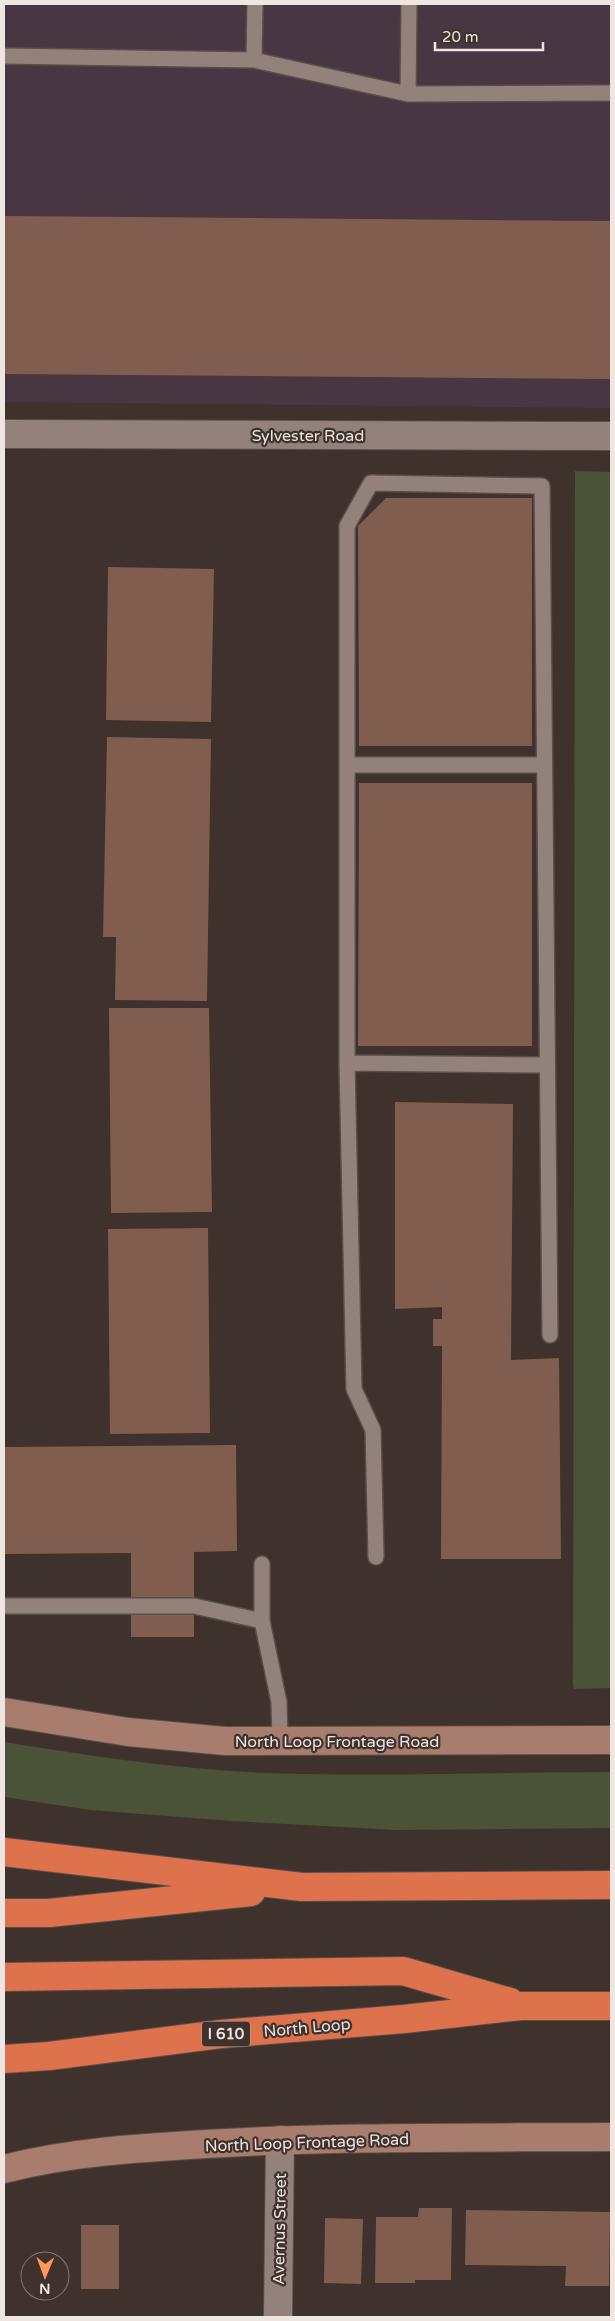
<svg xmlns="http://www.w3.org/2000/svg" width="615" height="2321" viewBox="0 0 615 2321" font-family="'Varela Round',sans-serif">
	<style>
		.commercial { fill: #483742 }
		.green { fill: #4a5238 }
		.building { fill: #815d4f }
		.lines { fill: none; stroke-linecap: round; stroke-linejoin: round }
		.service-casing { stroke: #5a4e4a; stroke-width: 18 }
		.minor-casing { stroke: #5a4e4a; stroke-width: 30 }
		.secondary-casing { stroke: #5a4e4a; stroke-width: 30 }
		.motorway-casing { stroke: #5a4e4a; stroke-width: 30 }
		.service { stroke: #92827b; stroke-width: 15 }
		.minor { stroke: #92827b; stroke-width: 28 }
		.secondary { stroke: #a87d6d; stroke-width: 28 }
		.motorway { stroke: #dd724c; stroke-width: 28 }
		.labels { text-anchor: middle; stroke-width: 4.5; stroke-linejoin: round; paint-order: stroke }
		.shield { fill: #3f312c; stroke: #bab0ab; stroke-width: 1 }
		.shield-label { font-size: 15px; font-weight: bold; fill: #efe6e2 }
		.street-label { font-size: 16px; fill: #efe6e2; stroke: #3f312c }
	</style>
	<rect width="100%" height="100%" fill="#3f312c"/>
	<path class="commercial" d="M4,4H611V408L4,402Z"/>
	<path class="green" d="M575,471L611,472V1688L574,1689L573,1685Z
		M4,1742C104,1758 203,1773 305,1774C407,1776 509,1772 611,1772V1828L396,1830L231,1821L90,1810L4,1797Z"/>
	<path class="building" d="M4,216L611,221V379L4,374Z
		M386,498H532V746H359L358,526Z
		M108,567L214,569L211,722L106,720Z
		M107,737L211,739L207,1001L115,1000L116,937H103Z
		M359,783H532V1046H358Z
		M109,1008H209L212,1212L111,1213Z
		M395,1102L513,1104L511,1360L559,1358L561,1559H441L442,1346H433V1319H442V1307L395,1309Z
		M208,1228L210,1433L110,1434L108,1229Z
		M236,1445L237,1551L194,1552V1637H131V1553L5,1554L4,1447Z
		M419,2208H452L451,2280H415V2283H375L376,2217H418Z
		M466,2210L610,2212L609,2286H565L566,2266L465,2265Z
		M325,2218L363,2219L361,2284L324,2283Z
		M81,2225H119V2289H81Z"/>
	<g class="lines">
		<defs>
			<path id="service" d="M4,56L254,60L408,94L611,93
				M254,60L255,4
				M408,94L409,4
				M347,765H543
				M347,1063L545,1065
				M376,1557L373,1430L354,1389L347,1063V526L371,483L542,486L550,1335
				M262,1564V1621L279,1702L280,1741
				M4,1606H194L262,1621"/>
			<path id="minor" d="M4,434L611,436
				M278,2317L280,2140"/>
			<path id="secondary" d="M4,1712L128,1732L225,1741L611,1740
				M4,2169C70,2152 138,2148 206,2144C341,2136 476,2138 611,2137"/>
			<path id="motorway" d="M4,1852L302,1887L611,1885
				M4,1913H49L251,1892
				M4,1977L403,1971L510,2002
				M4,2059L49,2056L221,2034L404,2019L521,2006H611"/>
		</defs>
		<use href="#service" class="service-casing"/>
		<use href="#minor" class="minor-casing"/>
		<use href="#secondary" class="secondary-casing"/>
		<use href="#motorway" class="motorway-casing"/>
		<use href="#service" class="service"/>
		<use href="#minor" class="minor"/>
		<use href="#secondary" class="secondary"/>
		<use href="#motorway" class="motorway"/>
	</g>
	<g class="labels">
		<rect class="shield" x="202" y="2021.5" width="48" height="25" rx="4"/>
		<g class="shield-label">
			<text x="226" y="2039">I 610</text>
		</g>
		<g class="street-label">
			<text x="308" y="441">Sylvester Road</text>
			<text x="337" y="1747">North Loop Frontage Road</text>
			<text transform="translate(307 2027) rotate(-5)" y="6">North Loop</text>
			<text transform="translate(307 2142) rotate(-2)" y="6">North Loop Frontage Road</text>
			<text transform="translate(279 2229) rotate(-89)" y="6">Avernus Street</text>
		</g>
	</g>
	<rect width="615" height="2321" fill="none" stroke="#efe6e2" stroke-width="10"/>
	<g transform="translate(45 2276) rotate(181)"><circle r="24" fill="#3f312c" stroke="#857975"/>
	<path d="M0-4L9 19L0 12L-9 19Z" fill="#ff9b5a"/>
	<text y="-8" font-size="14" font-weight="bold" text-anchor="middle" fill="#efe6e2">N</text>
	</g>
	<path d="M435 42v8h108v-8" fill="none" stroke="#efe6e2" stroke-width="2.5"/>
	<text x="442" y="42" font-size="15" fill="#efe6e2" stroke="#3f312c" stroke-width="4" paint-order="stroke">20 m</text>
</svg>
